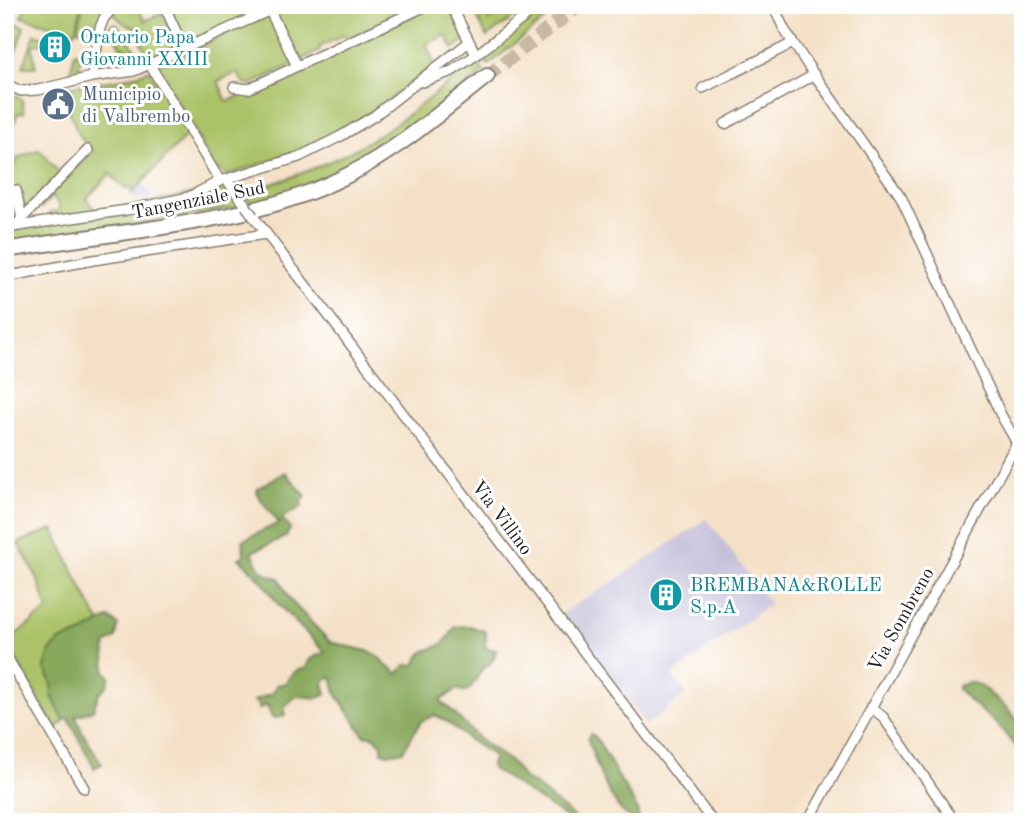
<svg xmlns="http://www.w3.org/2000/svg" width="1028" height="827" viewBox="0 0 1028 827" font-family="'Old Standard TT',serif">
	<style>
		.industrial { fill: #c5c0da }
		.green { fill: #abc267; stroke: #646f42; stroke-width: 2 }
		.forest { fill: #88a85c; stroke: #52623c; stroke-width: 2 }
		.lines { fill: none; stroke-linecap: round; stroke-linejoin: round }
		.highway-tunnel { stroke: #c9b9a4; stroke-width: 14; stroke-dasharray: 14 7; stroke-linecap: butt }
		.minor-casing { stroke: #887e71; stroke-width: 12 }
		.highway-casing { stroke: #887e71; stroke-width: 18 }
		.minor { stroke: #fff; stroke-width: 9 }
		.highway { stroke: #fff; stroke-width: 14 }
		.minor-bridge-casing { stroke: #887e71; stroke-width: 12; stroke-linecap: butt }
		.minor-bridge { stroke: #fff; stroke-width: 9 }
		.labels { text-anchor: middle; stroke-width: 6; stroke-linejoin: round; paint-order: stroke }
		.culture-label { font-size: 19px; fill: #0d838f; stroke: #fff; text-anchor: start }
		.service-label { font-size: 19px; fill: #4e5e75; stroke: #fff; text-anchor: start }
		.street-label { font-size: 19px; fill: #1c1c1c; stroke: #fff }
	</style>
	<rect width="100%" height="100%" fill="#fff"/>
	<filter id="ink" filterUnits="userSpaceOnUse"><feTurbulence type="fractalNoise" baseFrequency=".0143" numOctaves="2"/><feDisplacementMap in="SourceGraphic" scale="14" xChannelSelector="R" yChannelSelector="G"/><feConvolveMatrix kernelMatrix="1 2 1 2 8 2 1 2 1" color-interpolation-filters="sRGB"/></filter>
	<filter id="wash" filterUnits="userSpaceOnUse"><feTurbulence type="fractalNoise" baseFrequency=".00686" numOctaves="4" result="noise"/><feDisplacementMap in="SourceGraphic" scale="28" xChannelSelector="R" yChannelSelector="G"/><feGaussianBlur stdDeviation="1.57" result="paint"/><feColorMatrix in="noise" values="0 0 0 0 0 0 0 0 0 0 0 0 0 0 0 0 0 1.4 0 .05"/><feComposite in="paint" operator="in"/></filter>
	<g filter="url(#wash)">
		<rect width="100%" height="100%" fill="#f4e0c6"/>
		<path class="industrial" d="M141,183L153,196L135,201L132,193Z
			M707,519L770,604L672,675L687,694L646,725L562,613L616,580Z"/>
		<path class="green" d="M26,5H82L75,32L22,17Z
			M83,5H96L104,7L97,34L77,29Z
			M117,5H136L145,21L162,13L180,46L151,61L137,35L129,40L140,58L134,62L125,47L121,48L115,36L116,28L110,27L111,24L116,23L120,27L125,38L137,30L134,27L123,23L113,13Z
			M182,5H274L185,44L171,12Z
			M292,5H421L347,39L344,35L319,47L320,51L250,85L244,84L237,73L218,81L227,102L436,5H449L465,40L453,49L446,35L426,44L434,64L400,92L335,136L304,149L226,176L219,169L215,171L191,124L155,66Z
			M471,5H478L489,20L508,5H515L521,12L487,37Z
			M545,5H563L488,65L484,57L497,45L496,43Z
			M16,23L24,27L16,51L6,47Z
			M35,34L43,37V47L41,43L32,46L36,67H23Z
			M75,52L83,53L78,67L89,70L71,79L69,78Z
			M474,63L480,66L484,72L421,122L356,165L338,171L316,181L301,190L252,205L240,191L241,180L248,192C297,176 347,158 389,128C410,114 429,98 449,83C457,76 465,68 474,63Z
			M149,70L168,100L166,102L181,120L189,133L132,193L130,187L125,189L110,174L86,199L97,212L49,218V213L60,210L58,203L52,197L41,208L38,207L93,151L79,136L60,88C89,83 121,82 149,70Z
			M8,93L22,100L24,113H18L14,124L5,121V98Z
			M39,149L60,174L37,198L22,210L13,195L5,196V168L17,163L16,159Z
			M219,188L231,195L242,207L56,238L5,242V232Z
			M53,529L96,617L101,622L79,635L71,637L45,668L52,683V696L67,718L56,729L6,642L48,610L37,577L18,543Z"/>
		<path class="forest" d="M285,472L306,496L301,503L303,506L282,518L289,527L290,530L287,533V536L252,552C259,568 261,574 279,578L290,600L330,642L367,651L376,655L382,660L386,666L393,669L397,674L406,665H415C426,641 431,655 445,641C449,638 452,631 455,627L470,626L486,632V641L484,647L496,650C493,663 492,661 483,669C476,676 476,685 465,692L457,689L441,700L442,703L448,707L479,739L512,763L525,780L531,782L580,822H573L497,772L492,769L491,764L494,757L491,754L468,739L446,721L435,715L421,721L403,751L388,754L382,752V745L375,737L364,735L337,695L332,677L326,679L323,683L326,694L319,698L296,696L284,707L285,715L278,718H272L267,705L259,709V705L254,701L273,693L276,685L286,683C291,674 295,669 305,669L310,659L325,652L278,604L262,581L239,558L244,556L243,540L279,523L262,501L257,492L258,488Z
			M109,618L118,625L116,638L106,644C104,653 106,662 105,671L110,677L107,686L99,693L93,710L76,716L81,730L102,764L94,768L69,719H63L52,696V683L45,668L50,651L61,640L79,635Z
			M969,682L979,685L988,692L1007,708L1023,727V756L998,725L971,702L958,689V686Z
			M590,734L595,736L636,807L640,822C613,818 595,762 588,739Z"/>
	</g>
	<g filter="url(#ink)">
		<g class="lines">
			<path class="highway-tunnel" d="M487,76L580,5"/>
			<defs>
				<path id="minor" d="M164,5L184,49
					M451,5L476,55
					M773,5L784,29L809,67L901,197L1001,415L1017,443
					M270,11L297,66
					M150,65L220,181
					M92,77L100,28L104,18L115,5
					M422,82L452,71L476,55L540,5
					M5,84L21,91L38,90L92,77L134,71L282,5
					M234,87L248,89L428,5
					M703,88L793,43
					M725,124L814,75
					M227,180L246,206
					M16,190L22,219
					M253,216L713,822
					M14,227L88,150
					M5,228L127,210L189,197L220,181L299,157L341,136L374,116L469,42
					M5,277L93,260L266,234
					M5,654L84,788
					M871,707L883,717L955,822
					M808,822L1023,432"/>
				<path id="highway" d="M5,250C51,243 97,236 143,230C215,219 282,209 348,175C399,149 442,111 487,76"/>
			</defs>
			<use href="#minor" class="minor-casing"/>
			<use href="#highway" class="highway-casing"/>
			<use href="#minor" class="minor"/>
			<use href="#highway" class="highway"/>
			<defs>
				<path id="minor-bridge" d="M246,206L253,216"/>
			</defs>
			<use href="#minor-bridge" class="minor-bridge-casing"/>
			<use href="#minor-bridge" class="minor-bridge"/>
		</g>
	</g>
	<defs>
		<symbol id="building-disc" viewBox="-11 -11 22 22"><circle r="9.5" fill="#0f9aa8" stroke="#fff"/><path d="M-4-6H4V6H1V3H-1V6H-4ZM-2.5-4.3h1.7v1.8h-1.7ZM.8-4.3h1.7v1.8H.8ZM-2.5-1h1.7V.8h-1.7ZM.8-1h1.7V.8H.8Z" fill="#fff"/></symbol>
		<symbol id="civic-disc" viewBox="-11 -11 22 22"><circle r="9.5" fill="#5c6f8a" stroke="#fff"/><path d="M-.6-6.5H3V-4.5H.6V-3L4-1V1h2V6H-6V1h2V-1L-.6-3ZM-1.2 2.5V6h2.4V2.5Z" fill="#fff"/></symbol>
	</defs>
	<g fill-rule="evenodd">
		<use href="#building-disc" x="36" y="28" width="38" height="38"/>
		<use href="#civic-disc" x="39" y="85" width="38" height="38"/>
		<use href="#building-disc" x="647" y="576" width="38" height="38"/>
	</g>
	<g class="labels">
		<g class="culture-label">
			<text x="80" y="43">Oratorio Papa<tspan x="80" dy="22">Giovanni XXIII</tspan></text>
			<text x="690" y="591">BREMBANA&amp;ROLLE<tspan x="690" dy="22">S.p.A</tspan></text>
		</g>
		<g class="service-label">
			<text x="82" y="100">Municipio<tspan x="82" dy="22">di Valbrembo</tspan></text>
		</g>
		<g class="street-label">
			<text transform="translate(198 199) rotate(-11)" y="7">Tangenziale Sud</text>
			<text transform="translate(503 517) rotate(53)" y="7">Via Villino</text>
			<text transform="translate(900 619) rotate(-61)" y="7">Via Sombreno</text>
		</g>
	</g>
	<rect width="1028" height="827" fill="none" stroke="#fff" stroke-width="28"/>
</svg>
